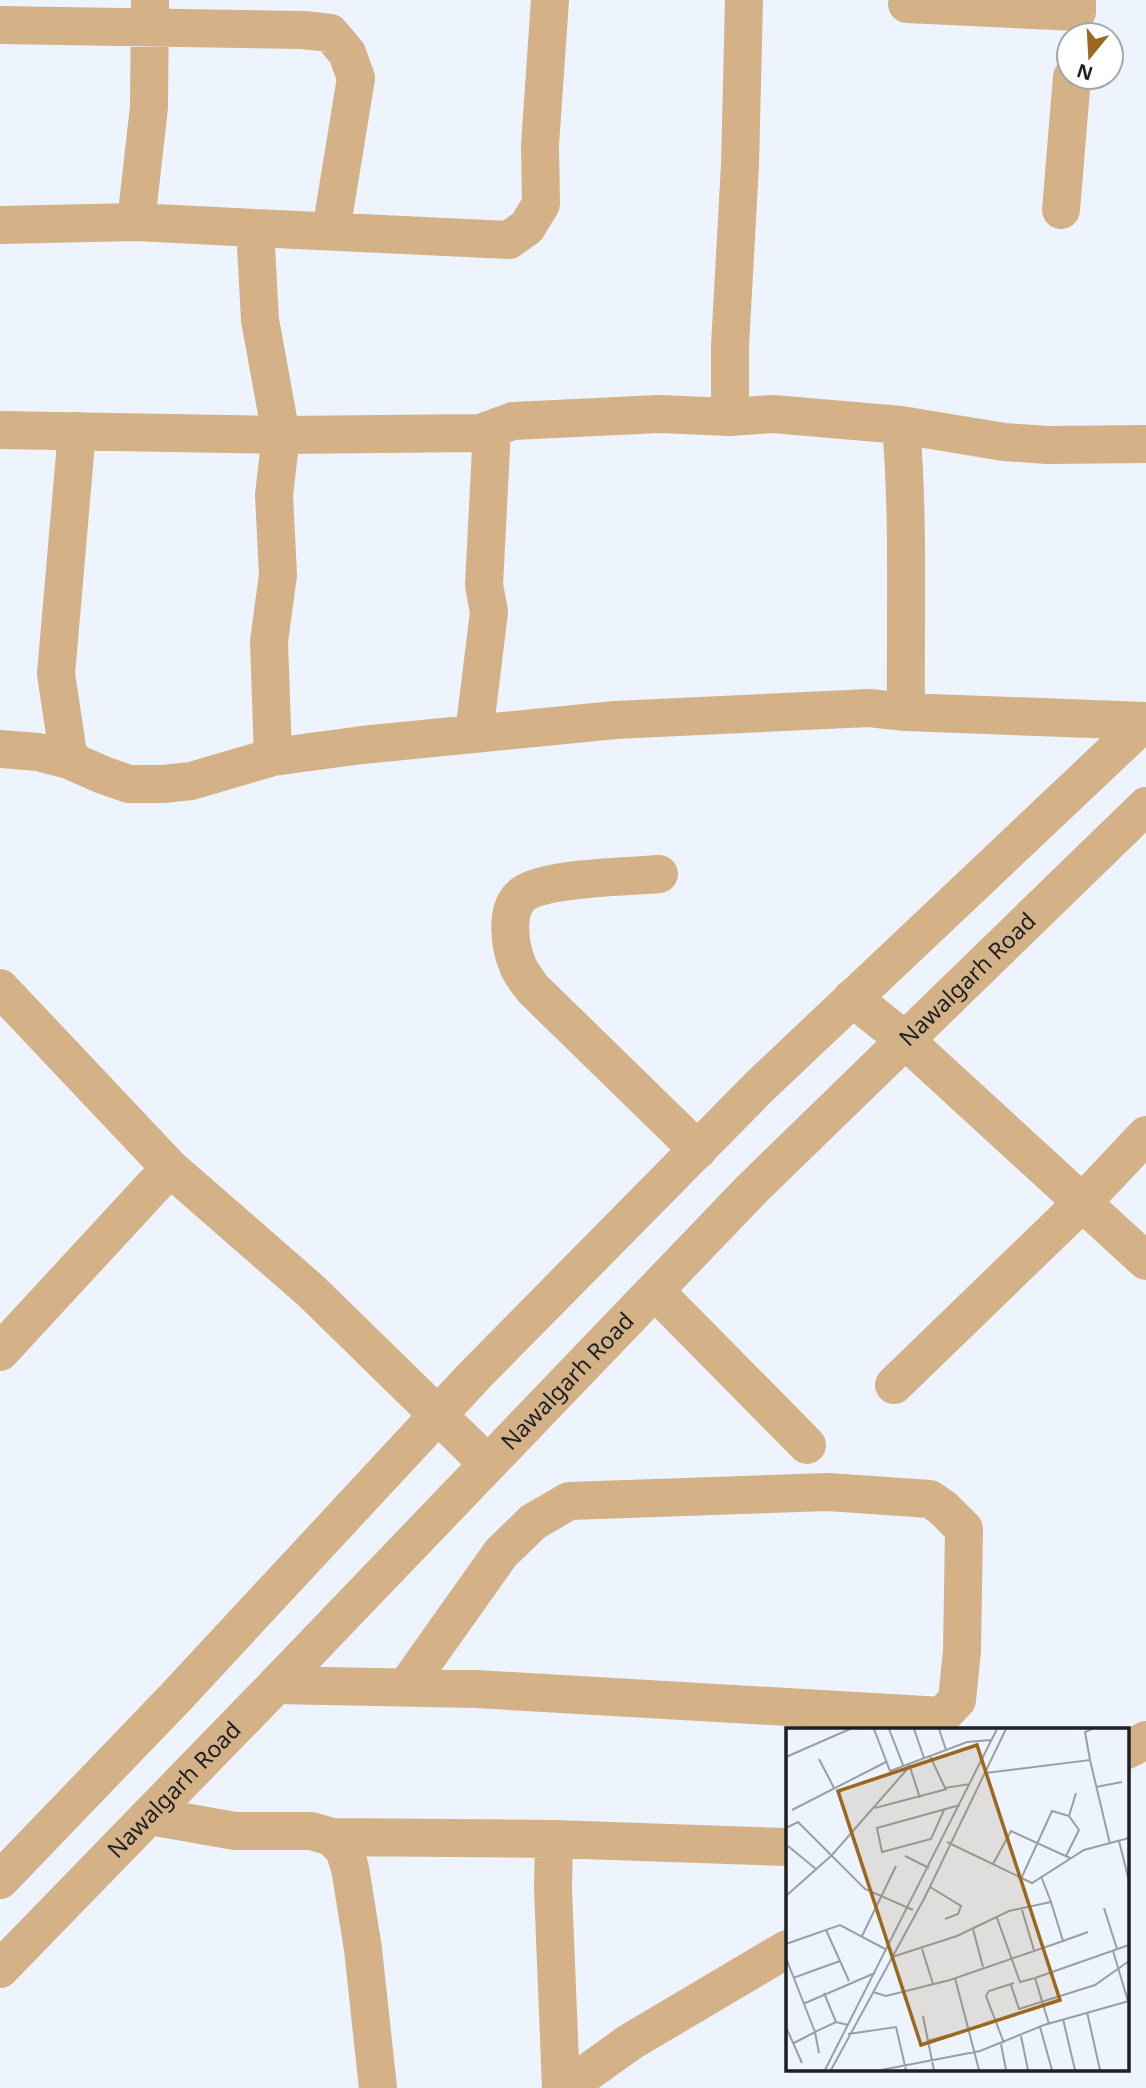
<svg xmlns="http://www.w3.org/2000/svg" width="1146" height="2088" viewBox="0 0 1146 2088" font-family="'Noto Sans',sans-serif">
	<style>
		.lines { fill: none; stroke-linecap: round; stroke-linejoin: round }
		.minor { stroke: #d4b187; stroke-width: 38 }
		.tertiary { stroke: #d4b187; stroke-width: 38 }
		.labels { text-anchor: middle; stroke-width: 6; stroke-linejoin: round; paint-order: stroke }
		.street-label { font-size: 23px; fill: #1d2023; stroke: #fff }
		.inset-road { fill: none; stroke: #9a9fa6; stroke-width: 2 }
		.view { fill: #9c671f; fill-opacity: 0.15; stroke: #9c671f; stroke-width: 3.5 }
		.inset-edge { fill: none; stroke: #1d2023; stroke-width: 3.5 }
	</style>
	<rect width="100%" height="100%" fill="#edf4fd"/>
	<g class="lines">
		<path class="minor" d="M150,0L149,107L136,222L255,228L260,320L281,435L274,495L278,575L269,641L273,757
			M907,4L1077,12V0
			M0,25L303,30L330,33L347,53L356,78L331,231
			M1061,210L1072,77
			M0,225L136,222
			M255,228L509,240L527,227L541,204L540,145L550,0
			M730,417V346L740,165L744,0
			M901,425C909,520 905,616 906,712
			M0,430L281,435L480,433L513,421L659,414L730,417L773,414L901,425L1004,442L1048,445L1146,444
			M474,734L489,612L484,585L492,429
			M0,749L38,752L69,760L103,775L129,784H163L191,781L273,757L362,745L615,720L869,708L906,712L1146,721
			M69,760L56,674L77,431
			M659,874C629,877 544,877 522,895C504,910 510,947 518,966C521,974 528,982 533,989L698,1150
			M0,988L170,1168L311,1291L488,1464
			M905,1040L1146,1261
			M655,1291L807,1445
			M0,1352L170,1168
			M894,1385L1082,1203L1146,1135
			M276,1685L476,1689L942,1716L957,1700L962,1651L964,1529L943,1508L930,1499L828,1492L569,1501L533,1522L501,1553L406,1687
			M1127,1750L1146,1740
			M150,1816L235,1831H311L332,1837L344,1850L350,1868L363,1949L378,2088
			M332,1837L554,1839L787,1847
			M554,1839L553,1888L561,2088
			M566,2088L630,2042L787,1949"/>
		<g class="tertiary">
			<path d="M852,998L905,1040"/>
			<path d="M0,1880L175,1698L475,1375L760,1086L1146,721"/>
			<path id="s1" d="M0,1969L276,1685L752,1189L1146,806"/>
		</g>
	</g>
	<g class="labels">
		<g class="street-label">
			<text dy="8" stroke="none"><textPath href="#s1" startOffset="1384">Nawalgarh Road</textPath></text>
			<text dy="8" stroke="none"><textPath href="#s1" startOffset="817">Nawalgarh Road</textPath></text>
			<text dy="8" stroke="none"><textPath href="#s1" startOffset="250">Nawalgarh Road</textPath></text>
		</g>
	</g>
	<g transform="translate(786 1728)">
		<rect width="343" height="343" fill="#edf4fd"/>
		<path class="inset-road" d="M88,1L104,43L144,28M103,1L117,37M128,1L138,30M153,1L160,22M0,29L64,1M33,31L48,60M304,32L299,4L306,1M123,36L134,70M199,45L304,32L324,116M184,56L159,60L144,28L181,14L205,12M310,59L336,54M89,80L161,61M6,82L100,34M158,82L145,111L96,124L91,100L174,77M0,100L12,94L79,161L127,182M333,113L343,153M161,114L246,155L298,122L343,110M2,118L30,141M119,128L143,140M280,128L293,102L283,88L290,65M207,136L225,103L284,130M255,148L265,174M235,151L266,83L283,88M144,159L175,178L172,186L159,191M0,168L46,127L123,39M318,180L331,221M236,182L248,222M211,190L234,254L249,250L263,296M187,201L197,239M40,202L63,253M76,208L110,138M277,213L302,204M0,216L54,197L101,222M136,221L147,256M327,223L342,273M0,230L29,304L50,294L62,297M7,250L54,233M169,250L193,342M249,250L343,217M225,257L233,281L309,257L343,233M87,264L100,268L164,252L277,213L265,174L223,183L171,208L106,229M38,265L50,294M17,276L89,245M301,284L314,342M137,288L142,313M277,291L289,342M0,299L16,335M254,299L266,342M62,306L110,299L120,342M235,308L242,342M8,315L29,304L33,325M218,315L200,268L203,263L228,255M215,316L220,342M39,342L211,1M45,342L139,169L220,1M95,342L194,323L258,297L343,273M148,342L142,313L163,307"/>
		<path class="view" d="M191,17L274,272L135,317L52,63Z"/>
		<rect width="343" height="343" class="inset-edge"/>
	</g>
	<g transform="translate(1090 56) rotate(198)"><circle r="33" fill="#ffffff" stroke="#a5a6a7" stroke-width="2"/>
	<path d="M0-5L12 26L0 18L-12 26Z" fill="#9c671f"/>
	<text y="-10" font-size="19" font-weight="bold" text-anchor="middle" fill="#1d2023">N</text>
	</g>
</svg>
